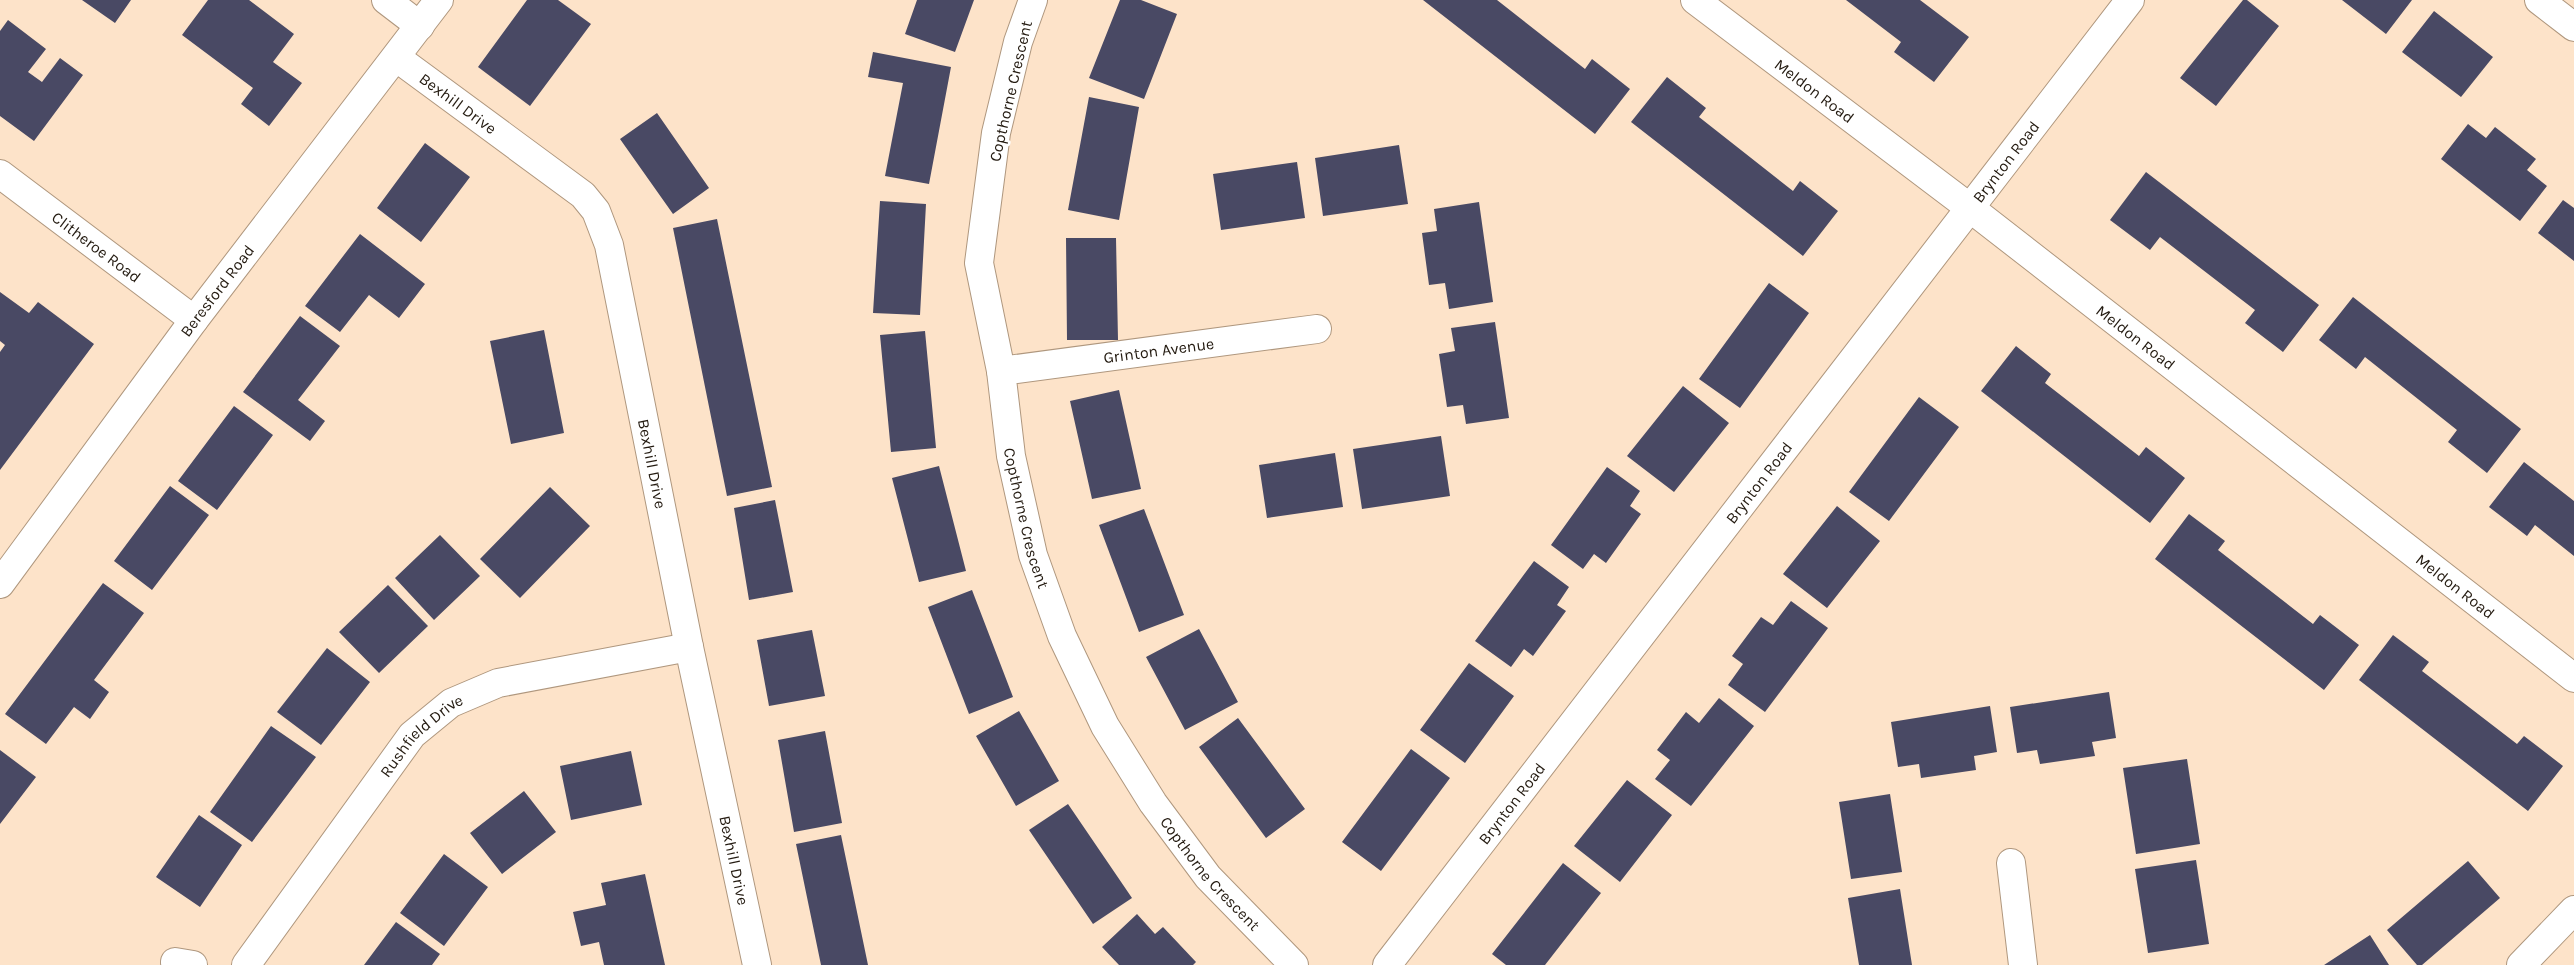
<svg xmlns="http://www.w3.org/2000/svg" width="2574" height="965" viewBox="0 0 2574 965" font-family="Karla,sans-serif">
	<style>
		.building { fill: #494964 }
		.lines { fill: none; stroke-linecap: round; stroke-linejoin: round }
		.minor-casing { stroke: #af977e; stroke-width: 30 }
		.minor { stroke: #fff; stroke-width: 28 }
		.labels { text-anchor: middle; stroke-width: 5; stroke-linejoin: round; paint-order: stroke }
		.street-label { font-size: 16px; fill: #231a10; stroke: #fff }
	</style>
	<rect width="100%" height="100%" fill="#fde3c9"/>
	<path class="building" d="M82,0H131L115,23Z
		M208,0H249L294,34L273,62L302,83L269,126L241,104L253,88L182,35Z
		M527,0H558L591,24L530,106L478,67Z
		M917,0H974L955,52L905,34Z
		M1120,0H1141L1177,14L1144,99L1089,78Z
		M1423,0H1497L1585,69L1592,59L1630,89L1595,134Z
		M1846,0H1920L1969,37L1934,82L1894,52L1901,42Z
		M2243,0H2247L2279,26L2216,106L2180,78Z
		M2342,0H2412L2386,34Z
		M2434,11L2493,57L2461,97L2402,52Z
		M8,20L46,49L28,72L42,82L60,58L83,75L34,141L0,116V31Z
		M873,52L951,67L929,184L885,176L903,83L868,77Z
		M1667,77L1706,108L1699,117L1793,191L1800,181L1838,211L1803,256L1631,122Z
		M1089,97L1139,107L1119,220L1068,210Z
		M657,113L709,188L673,214L620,139Z
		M2468,124L2486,138L2495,127L2536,159L2527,170L2547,186L2520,221L2441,159Z
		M425,143L470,177L421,242L377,208Z
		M1399,145L1408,204L1323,216L1315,158Z
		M1297,162L1305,218L1221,230L1213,174Z
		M2146,172L2319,305L2283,352L2245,323L2255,310L2160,237L2150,250L2110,220Z
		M2563,200L2574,208V261L2538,233Z
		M880,201L926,204L920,315L873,313Z
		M1479,202L1493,302L1449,309L1445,283L1429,285L1422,233L1437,231L1434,209Z
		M717,219L772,487L727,496L673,228Z
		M360,234L425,284L399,318L369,295L340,332L305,306Z
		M1066,238H1116L1118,340H1067Z
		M1769,283L1809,313L1740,408L1699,379Z
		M0,292L29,313L38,302L94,344L0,470V352L5,345L0,341Z
		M2353,297L2521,429L2487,473L2448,442L2457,430L2365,357L2356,369L2319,340Z
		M300,316L340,346L298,400L325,421L310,441L243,392Z
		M1495,322L1509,418L1466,424L1463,405L1447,407L1439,354L1455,351L1451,328Z
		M544,330L564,433L511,444L490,341Z
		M925,331L936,448L891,452L880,335Z
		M2016,346L2051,374L2045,383L2139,456L2146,447L2185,478L2150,523L1981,391Z
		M1683,386L1729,423L1674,492L1627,456Z
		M1119,390L1141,489L1092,499L1070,401Z
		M1919,397L1959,427L1889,521L1849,492Z
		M234,406L273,435L217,510L178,481Z
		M1441,436L1450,496L1362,509L1353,449Z
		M1335,453L1343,507L1267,518L1259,465Z
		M2524,462L2574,501V556L2535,525L2527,536L2489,507Z
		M939,466L966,571L919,582L892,478Z
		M1607,467L1640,491L1630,506L1641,514L1606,563L1594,554L1583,569L1551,545Z
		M170,486L209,515L152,590L114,561Z
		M550,487L590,526L520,598L480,559Z
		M775,500L793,592L749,600L734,508Z
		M1837,506L1880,541L1827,608L1783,574Z
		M1144,509L1184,615L1139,632L1099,525Z
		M2189,514L2225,541L2218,550L2313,624L2320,615L2359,645L2324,690L2155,559Z
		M440,535L480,576L434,620L395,578Z
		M1534,561L1569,587L1557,605L1566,611L1533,656L1524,649L1511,667L1475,641Z
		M103,583L144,613L94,680L109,692L90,719L74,707L46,744L5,714Z
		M388,585L428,626L379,673L339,632Z
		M972,590L1013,697L969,714L928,607Z
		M1791,601L1828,628L1765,712L1728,685L1743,664L1732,656L1761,617L1773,625Z
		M1199,629L1238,702L1185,730L1146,657Z
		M812,630L825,696L769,706L757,640Z
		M2393,635L2429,662L2422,671L2517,744L2524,736L2563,766L2528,811L2359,680Z
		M327,648L370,682L321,745L277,712Z
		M1469,663L1514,696L1465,763L1420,730Z
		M2109,692L2116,738L2092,742L2095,756L2040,764L2037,750L2017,753L2010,707Z
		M1719,698L1754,726L1691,806L1655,779L1670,760L1657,750L1686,712L1699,723Z
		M1990,706L1997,752L1974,756L1976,770L1921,778L1919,764L1898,767L1891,722Z
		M1019,711L1059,781L1016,806L976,736Z
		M1238,718L1305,809L1266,838L1199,747Z
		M271,726L316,757L252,842L210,812Z
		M825,731L842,823L794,832L778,740Z
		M1411,749L1450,778L1381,871L1342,842Z
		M0,750L36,777L0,824Z
		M631,751L642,805L571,820L560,766Z
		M2187,759L2200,844L2136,854L2123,768Z
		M1627,780L1672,815L1620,882L1574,846Z
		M524,791L556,832L502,874L470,833Z
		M1890,794L1902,872L1851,879L1839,802Z
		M1068,804L1132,898L1093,924L1029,830Z
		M199,815L242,845L200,907L156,877Z
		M841,835L868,965H821L796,844Z
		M444,854L488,887L444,946L400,913Z
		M2196,860L2209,944L2148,953L2135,869Z
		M2468,861L2500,898L2422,965H2417L2387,930Z
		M1563,863L1601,893L1545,965H1506L1492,954Z
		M645,874L665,965H604L599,942L581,946L573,912L606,905L601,883Z
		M1900,889L1912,965H1859L1848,898Z
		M1137,914L1155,934L1163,927L1196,962L1193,965H1119L1102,947Z
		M396,922L440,954L432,965H364Z
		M2370,935L2389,965H2324Z"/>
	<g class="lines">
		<defs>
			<g id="minor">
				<path d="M386,0L420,26"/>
				<path id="s1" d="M1033,0L1018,42L996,133L979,263L1001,371L1011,456L1033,555L1062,636L1105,726L1153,803L1208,877L1294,965"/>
				<path id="s2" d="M1695,0L1970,208L2574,678"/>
				<path d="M2539,0L2574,27"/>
				<path id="s3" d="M397,58L583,195L596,211L609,245L689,647L757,965"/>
				<path id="s4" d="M0,174L194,320"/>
				<path id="s5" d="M1001,371L1317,329"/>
				<path id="s6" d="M0,584L194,320L439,0"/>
				<path d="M2011,863L2023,965"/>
				<path d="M175,962L193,965"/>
				<path id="s7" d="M246,965L412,735L451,703L498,683L689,647"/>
				<path id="s8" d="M1387,965L2130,0"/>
				<path d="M2521,965L2574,910"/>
			</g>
		</defs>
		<use href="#minor" class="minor-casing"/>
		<use href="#minor" class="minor"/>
	</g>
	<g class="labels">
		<g class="street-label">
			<text transform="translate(1010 91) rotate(-77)" y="6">Copthorne Crescent</text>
			<text dy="6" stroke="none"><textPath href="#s2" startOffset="150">Meldon Road</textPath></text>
			<text dy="6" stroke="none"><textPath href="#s3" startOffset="76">Bexhill Drive</textPath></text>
			<text dy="6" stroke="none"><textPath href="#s8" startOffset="1014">Brynton Road</textPath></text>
			<text dy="6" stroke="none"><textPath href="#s4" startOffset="121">Clitheroe Road</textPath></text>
			<text dy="6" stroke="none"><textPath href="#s6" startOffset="365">Beresford Road</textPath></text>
			<text dy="6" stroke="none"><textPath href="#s2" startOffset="555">Meldon Road</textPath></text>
			<text dy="6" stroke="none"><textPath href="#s5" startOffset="159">Grinton Avenue</textPath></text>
			<text dy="6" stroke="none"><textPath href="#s3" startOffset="511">Bexhill Drive</textPath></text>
			<text dy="6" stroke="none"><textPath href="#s8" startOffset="609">Brynton Road</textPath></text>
			<text dy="6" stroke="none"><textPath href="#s1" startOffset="529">Copthorne Crescent</textPath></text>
			<text dy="6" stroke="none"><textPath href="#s2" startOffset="960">Meldon Road</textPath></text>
			<text dy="6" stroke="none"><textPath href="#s7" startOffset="290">Rushfield Drive</textPath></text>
			<text dy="6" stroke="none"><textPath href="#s8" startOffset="204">Brynton Road</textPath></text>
			<text dy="6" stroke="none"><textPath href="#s3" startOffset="916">Bexhill Drive</textPath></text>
			<text dy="6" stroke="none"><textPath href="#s1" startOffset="934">Copthorne Crescent</textPath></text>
		</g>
	</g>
</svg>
